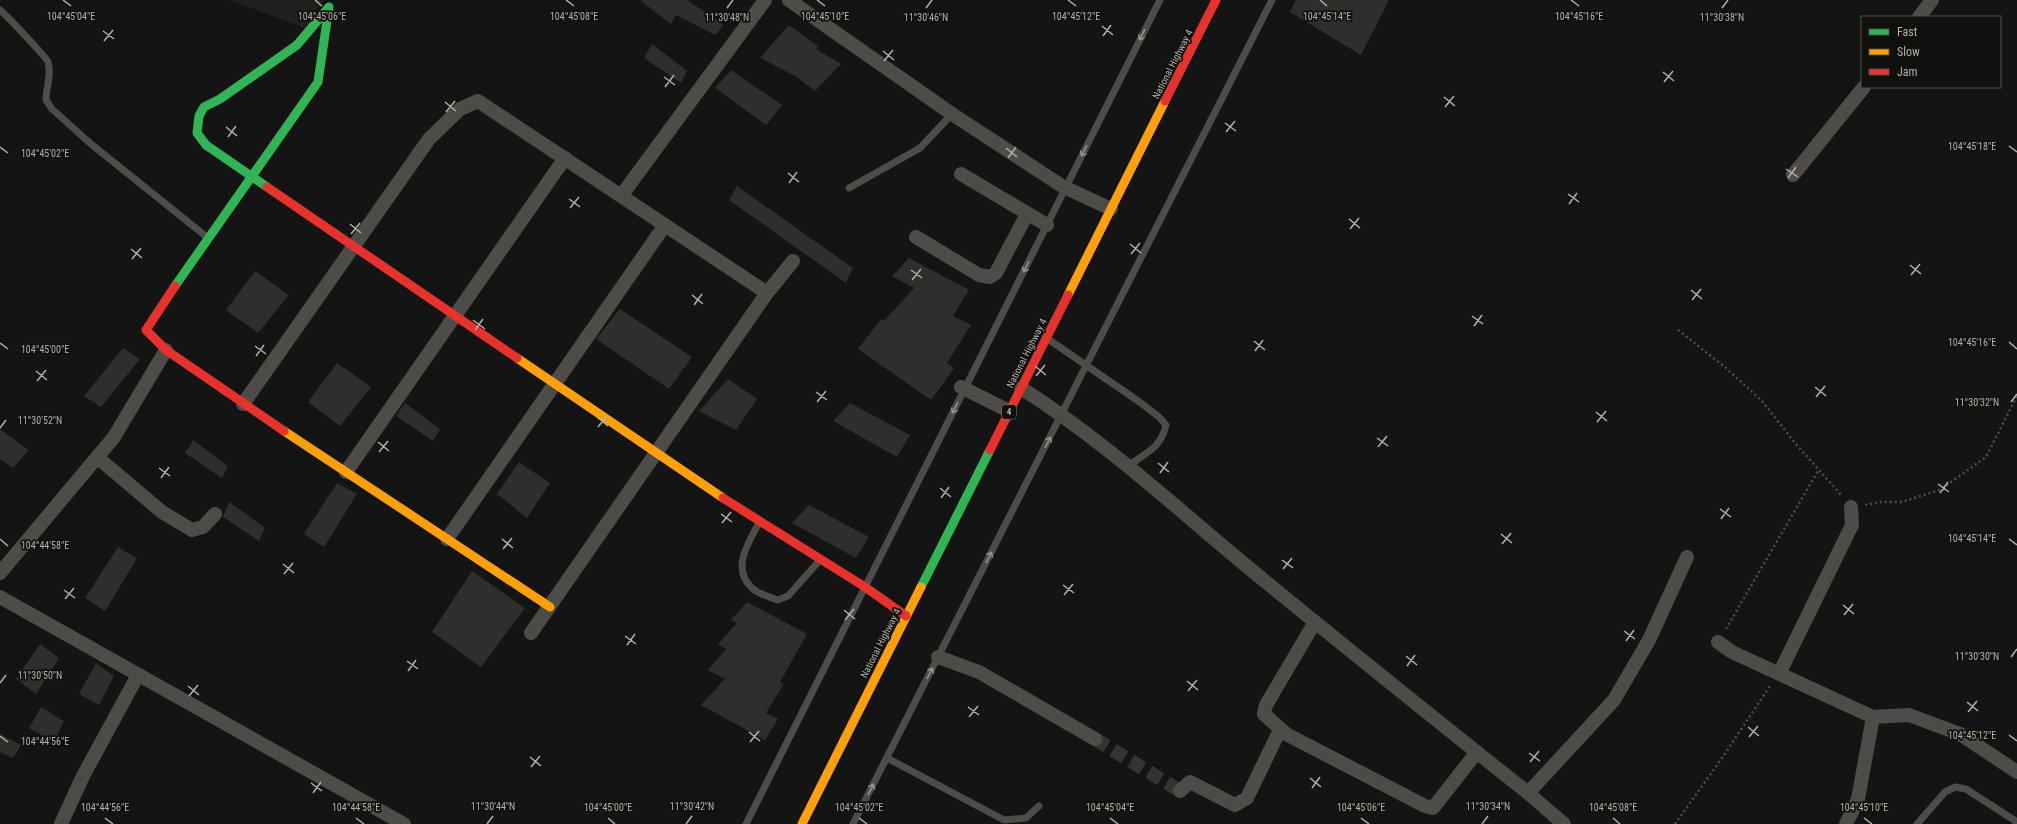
<svg xmlns="http://www.w3.org/2000/svg" width="2017" height="824" viewBox="0 0 2017 824" font-family="'Roboto Condensed',sans-serif">
	<style>
		.built { fill: #20201e }
		.building { fill: #2e2e2d }
		.lines { fill: none; stroke-linecap: round; stroke-linejoin: round }
		.street-tunnel { stroke: #343331; stroke-width: 14; stroke-dasharray: 14 7; stroke-linecap: butt }
		.path { stroke: #4e4d4a; stroke-width: 2.5; stroke-dasharray: 2 3; stroke-linecap: butt }
		.lane { stroke: #4d4c49; stroke-width: 7 }
		.street { stroke: #4d4c49; stroke-width: 14 }
		.fast { stroke: #30b455; stroke-width: 9 }
		.slow { stroke: #ff9f0a; stroke-width: 9 }
		.jam { stroke: #e5322d; stroke-width: 9 }
		.oneway { stroke: #95928b }
		.ticks { fill: none; stroke: #b4b0a7; stroke-width: 1.5 }
		.labels { text-anchor: middle; stroke-width: 3.5; stroke-linejoin: round; paint-order: stroke }
		.shield { fill: #10100f; stroke: #838079; stroke-width: 1 }
		.shield-label { font-size: 9px; font-weight: bold; fill: #b4b0a7 }
		.street-label { font-size: 10px; fill: #b4b0a7; stroke: #10100f }
		.ticks-label { font-size: 10px; text-anchor: middle; fill: #b4b0a7; stroke: #10100f; stroke-width: 3.5; stroke-linejoin: round; paint-order: stroke }
	</style>
	<rect width="100%" height="100%" fill="#141414"/>
	<path class="built" d="M229,0H324L305,28Z"/>
	<path class="building" d="M640,0H687L724,25L715,35L676,15L671,24Z
		M1296,0H1389L1361,55L1290,12Z
		M789,25L818,46L816,49L841,64L815,91L795,76L760,58Z
		M652,44L687,71L681,83L644,58Z
		M731,70L782,105L766,125L715,88Z
		M737,186L853,268L846,283L729,200Z
		M909,258L969,290L953,316L971,325L947,363L954,368L931,400L858,349L881,319L884,321L914,288L892,276Z
		M255,271L289,295L258,333L226,310Z
		M620,309L692,357L669,389L596,339Z
		M123,348L140,359L101,407L84,396Z
		M337,363L371,387L340,426L308,402Z
		M728,379L757,399L736,430L699,411Z
		M405,403L440,429L433,441L396,416Z
		M850,403L910,435L897,457L833,421Z
		M0,429L29,450L13,468L0,459Z
		M193,440L228,466L222,478L185,453Z
		M519,462L550,483L527,518L497,494Z
		M337,483L357,494L324,547L304,534Z
		M229,502L265,528L259,541L223,517Z
		M809,505L869,537L856,558L792,523Z
		M118,547L137,558L105,611L85,598Z
		M472,571L525,608L481,667L432,632Z
		M747,602L807,634L780,682L784,684L766,713L778,719L765,740L701,705L725,679L708,670L726,649L718,644L737,623L731,620Z
		M40,644L59,658L36,694L16,679Z
		M96,663L114,676L99,705L79,694Z
		M41,707L64,721L54,742L29,728Z
		M0,734L21,745L13,758L0,752Z"/>
	<g class="lines">
		<path class="street-tunnel" d="M1095,739L1180,791"/>
		<path class="path" d="M1678,330L1726,368L1762,401L1795,443L1842,496
			M1865,505L1881,502H1901L1940,490L1986,457L2017,396
			M1726,629L1819,469
			M1675,824L1722,758L1770,686"/>
		<path class="lane" d="M0,10C6,15 47,58 48,62C52,73 46,88 46,100L52,109L91,144L208,238
			M849,188L920,148L952,114
			M1048,339L1141,403L1159,417L1166,425C1161,448 1146,453 1128,466
			M759,523C748,543 731,569 752,588C758,594 770,597 778,600L788,596L820,560
			M887,758L1004,820L1026,818L1039,806
			M746,824L1160,0
			M853,824L1272,0
			M1917,824L1945,792L1955,787L1966,789L2017,822"/>
		<path class="street" d="M789,0L952,114L1062,186L1111,209
			M1919,17L1932,0
			M961,174L1047,225
			M1793,175L1864,87
			M621,196L765,0
			M916,237L979,275L990,277L996,273L1027,214
			M961,387L1009,411
			M1021,388C1103,440 1174,506 1249,568C1341,644 1435,719 1528,793L1564,824
			M243,404L429,139L460,109L478,101L767,293
			M97,457L162,512L192,530L203,527L215,514
			M346,472L565,158
			M447,539L665,225
			M0,573L114,437L166,350
			M0,597L404,824
			M531,633L767,293L793,261
			M1718,642L1732,652L1873,717
			M938,657L979,672L1095,739
			M1779,674L1852,525L1851,507
			M1286,734L1264,714L1266,705L1315,622
			M1180,791L1190,782L1235,805L1247,798L1277,736L1280,733L1286,734L1425,806L1433,808L1477,752
			M1528,793L1614,700L1649,640L1687,557
			M61,824L83,776L138,675
			M1846,824L1858,799L1873,717L1909,715L1960,734L2017,772"/>
		<path class="fast" d="M267,187L206,145L197,133L199,116L204,107L220,99L297,45L329,7
			M175,286L318,82L329,7
			M921,587L990,450"/>
		<path class="slow" d="M1068,295L1165,101
			M517,358L723,498
			M284,431L550,607
			M802,824L921,587"/>
		<path class="jam" d="M1165,101L1216,0
			M267,187L517,358
			M175,286L146,330L166,350L284,431
			M990,450L1068,295
			M723,498L865,587L906,616"/>
	</g>
	<defs><path id="oneway-shaft" d="M-6 0H5M1.5-3L5.5 0L1.5 3" fill="none" stroke-width="1.6" stroke-linecap="round" stroke-linejoin="round"/></defs>
	<g class="oneway">
		<use href="#oneway-shaft" transform="translate(1142 35) rotate(117)"/>
		<use href="#oneway-shaft" transform="translate(1084 151) rotate(117)"/>
		<use href="#oneway-shaft" transform="translate(1026 267) rotate(117)"/>
		<use href="#oneway-shaft" transform="translate(955 408) rotate(117)"/>
		<use href="#oneway-shaft" transform="translate(1048 442) rotate(-63)"/>
		<use href="#oneway-shaft" transform="translate(989 557) rotate(-63)"/>
		<use href="#oneway-shaft" transform="translate(930 673) rotate(-63)"/>
		<use href="#oneway-shaft" transform="translate(871 789) rotate(-63)"/>
	</g>
	<path class="ticks" d="M63,0L71,6M315,0L322,6M566,0L574,6M817,0L825,6M1068,0L1076,6M1320,0L1327,6M1571,0L1579,6M727,8L733,0M926,8L932,0M1722,8L1728,0M1102,26L1113,35M103,31L114,39M1103,36L1111,25M104,41L113,30M883,51L894,60M884,61L893,50M1663,72L1674,81M664,77L675,85M1664,82L1673,71M665,87L674,75M1444,97L1455,106M445,102L456,111M1445,107L1454,96M446,112L455,101M1225,123L1236,131M226,127L237,136M1226,132L1235,121M228,137L236,126M2009,146L2017,152M0,147L8,153M1006,148L1017,157M1008,158L1016,147M1786,169L1798,177M788,173L799,182M1788,178L1796,167M789,183L797,172M1568,194L1579,202M569,199L580,207M1569,204L1577,193M570,208L579,197M1349,219L1360,228M350,224L361,233M1350,229L1359,218M351,234L360,223M1130,244L1141,253M131,249L142,258M1131,254L1140,243M132,259L141,248M1910,265L1921,274M911,270L922,278M1911,275L1920,264M912,280L921,269M1691,290L1702,299M692,295L703,304M1692,300L1701,289M694,305L702,294M1472,316L1483,324M473,320L485,329M1474,326L1482,315M475,330L483,319M1254,341L1265,350M2009,342L2017,349M0,343L8,349M255,346L266,354M1255,351L1263,340M256,356L264,345M1035,366L1046,375M36,371L47,380M1036,376L1045,365M37,381L46,370M1815,387L1826,396M816,392L827,400M1816,397L1825,386M817,402L826,391M2011,402L2017,394M1596,412L1607,421M597,417L608,426M1597,422L1606,411M598,427L607,416M0,428L6,420M1377,438L1388,446M378,442L389,451M1378,447L1387,436M379,452L388,441M1158,463L1169,472M159,468L170,476M1160,473L1168,462M161,478L169,467M1938,484L1949,492M940,488L951,497M1940,493L1948,482M941,498L949,487M1720,509L1731,517M721,514L732,522M1721,519L1729,508M722,523L731,512M1501,534L1512,543M0,539L8,546M502,539L513,548M2009,539L2017,545M1502,544L1511,533M503,549L512,538M1282,560L1293,568M283,564L294,573M1283,569L1292,558M284,574L293,563M1063,585L1074,593M64,590L75,598M1064,595L1073,584M65,599L74,588M1843,605L1854,614M844,610L855,619M1844,615L1853,604M845,620L854,609M1624,631L1635,639M625,636L636,644M1626,641L1634,630M627,645L635,634M1406,656L1417,665M2011,657L2017,649M407,661L418,669M1407,666L1415,655M408,671L416,660M1187,681L1198,690M0,683L6,675M188,686L199,695M1188,691L1197,680M189,696L198,685M1967,702L1978,711M968,707L979,715M1968,712L1977,701M969,717L978,706M1748,727L1759,736M749,732L760,741M2009,735L2017,741M0,736L8,742M1749,737L1758,726M750,742L759,731M1529,753L1540,761M530,757L541,766M1530,762L1539,751M531,767L540,756M1310,778L1321,787M311,783L322,791M1312,788L1320,777M313,793L321,782M105,818L113,824M356,818L364,824M608,818L615,824M859,818L867,824M1110,818L1118,824M1361,818L1369,824M1613,818L1620,824M1864,818L1872,824M487,824L493,816M686,824L692,816M1482,824L1488,816"/>
	<g class="labels">
		<rect class="shield" x="1002" y="405" width="14" height="14" rx="3"/>
		<g class="shield-label">
			<text x="1009" y="415">4</text>
		</g>
		<g class="street-label">
			<text transform="translate(1172 64) rotate(-63)" y="4">National Highway 4</text>
			<text transform="translate(1026 353) rotate(-63)" y="4">National Highway 4</text>
			<text transform="translate(880 643) rotate(-63)" y="4">National Highway 4</text>
		</g>
	</g>
	<g class="ticks-label">
		<text x="71" y="20">104°45'04"E</text>
		<text x="322" y="20">104°45'06"E</text>
		<text x="574" y="20">104°45'08"E</text>
		<text x="825" y="20">104°45'10"E</text>
		<text x="1076" y="20">104°45'12"E</text>
		<text x="1579" y="20">104°45'16"E</text>
		<text x="1327" y="20">104°45'14"E</text>
		<text x="727" y="21">11°30'48"N</text>
		<text x="926" y="21">11°30'46"N</text>
		<text x="1722" y="21">11°30'38"N</text>
		<text x="1972" y="150">104°45'18"E</text>
		<text x="45" y="157">104°45'02"E</text>
		<text x="1972" y="346">104°45'16"E</text>
		<text x="45" y="353">104°45'00"E</text>
		<text x="1977" y="406">11°30'32"N</text>
		<text x="40" y="424">11°30'52"N</text>
		<text x="1972" y="542">104°45'14"E</text>
		<text x="45" y="549">104°44'58"E</text>
		<text x="1977" y="660">11°30'30"N</text>
		<text x="40" y="679">11°30'50"N</text>
		<text x="1972" y="739">104°45'12"E</text>
		<text x="45" y="745">104°44'56"E</text>
		<text x="493" y="810">11°30'44"N</text>
		<text x="692" y="810">11°30'42"N</text>
		<text x="1488" y="810">11°30'34"N</text>
		<text x="105" y="811">104°44'56"E</text>
		<text x="356" y="811">104°44'58"E</text>
		<text x="608" y="811">104°45'00"E</text>
		<text x="859" y="811">104°45'02"E</text>
		<text x="1110" y="811">104°45'04"E</text>
		<text x="1361" y="811">104°45'06"E</text>
		<text x="1613" y="811">104°45'08"E</text>
		<text x="1864" y="811">104°45'10"E</text>
	</g>
	<rect x="1861" y="16" width="140" height="72" fill="#10100f" stroke="#52504c"/>
	<rect x="1869" y="29" width="20" height="6" fill="#30b455" stroke="#52504c"/>
	<text x="1897" y="36" font-size="12" fill="#b4b0a7">Fast</text>
	<rect x="1869" y="49" width="20" height="6" fill="#ff9f0a" stroke="#52504c"/>
	<text x="1897" y="56" font-size="12" fill="#b4b0a7">Slow</text>
	<rect x="1869" y="69" width="20" height="6" fill="#e5322d" stroke="#52504c"/>
	<text x="1897" y="76" font-size="12" fill="#b4b0a7">Jam</text>
</svg>
